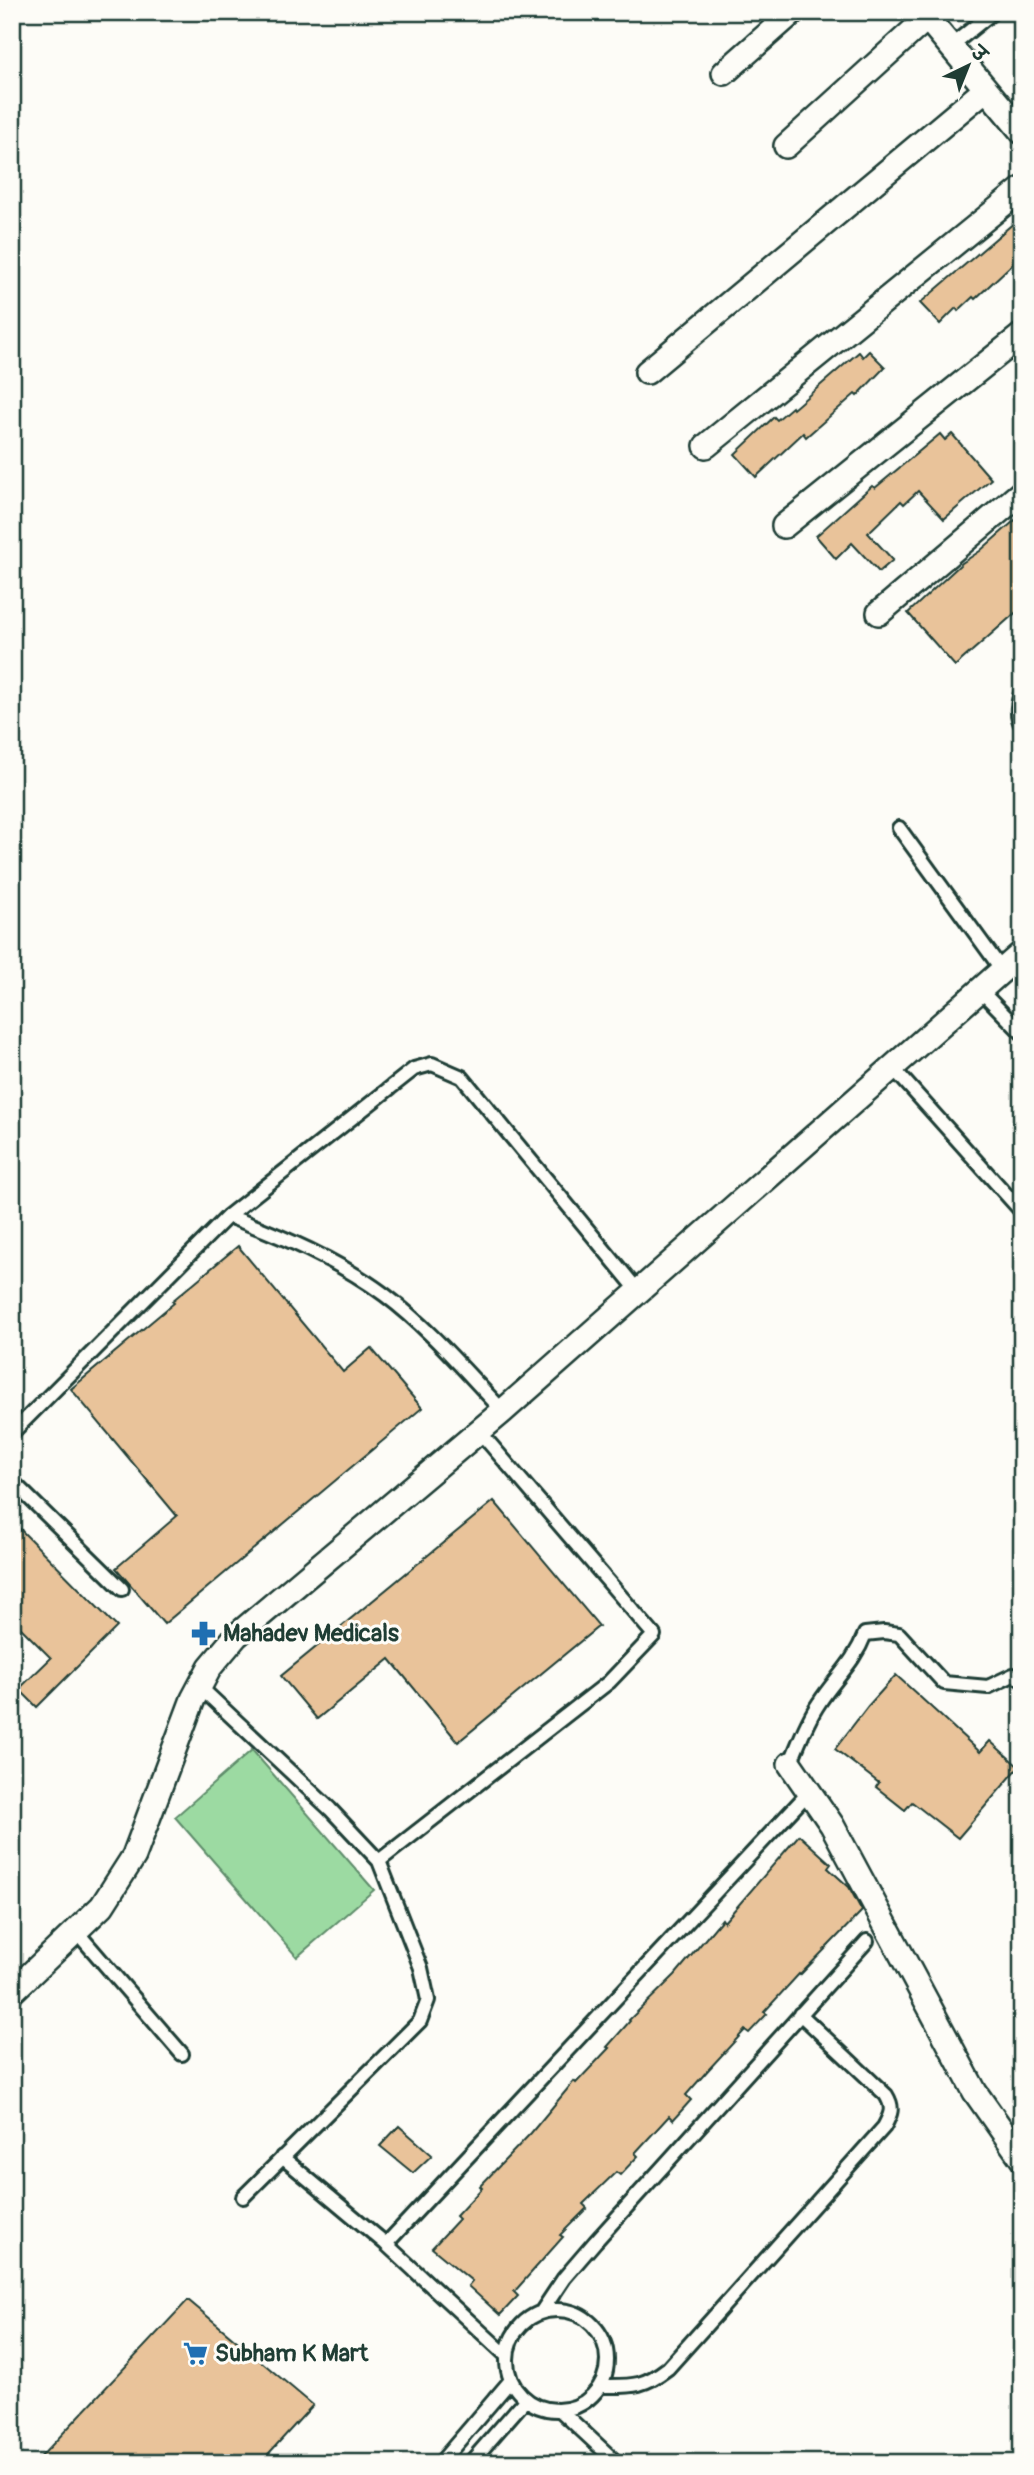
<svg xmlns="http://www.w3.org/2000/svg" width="1034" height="2475" viewBox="0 0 1034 2475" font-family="Pangolin,'Playpen Sans Deva',sans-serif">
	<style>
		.grass { fill: #9cdaa2; stroke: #5e8c6b; stroke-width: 2 }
		.building { fill: #e9c39a; stroke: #1f3d34; stroke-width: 2 }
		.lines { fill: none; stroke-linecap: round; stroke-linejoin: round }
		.lane-casing { stroke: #1f3d34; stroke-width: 18 }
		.street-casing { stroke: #1f3d34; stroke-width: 28 }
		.lane { stroke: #fdfcf7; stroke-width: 12 }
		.street { stroke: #fdfcf7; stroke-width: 23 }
		.labels { text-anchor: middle; stroke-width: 6; stroke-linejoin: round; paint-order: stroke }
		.poi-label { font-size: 24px; font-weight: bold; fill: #1f3d34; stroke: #fdfcf7; text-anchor: start }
	</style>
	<rect width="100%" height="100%" fill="#fdfcf7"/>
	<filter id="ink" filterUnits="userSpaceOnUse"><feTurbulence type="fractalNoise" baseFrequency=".0143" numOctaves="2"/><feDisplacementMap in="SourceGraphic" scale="14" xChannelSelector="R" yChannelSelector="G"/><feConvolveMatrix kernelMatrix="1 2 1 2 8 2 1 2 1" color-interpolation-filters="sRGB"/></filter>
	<g filter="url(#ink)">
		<path class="grass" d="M252,1750L374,1890L297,1957L175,1817Z"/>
		<path class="building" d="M1022,216V255L975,299L973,297L958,311L956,308L940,324L920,303Z
			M869,351L885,367L857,396L855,394L806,437L803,433L756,477L735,454L774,417L777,420L792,407L793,409L859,352L863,357Z
			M940,434L945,440L952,434L991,479L944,519L918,491L904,504L901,501L868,533L893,560L879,572L852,543L836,559L816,536L872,486L875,488Z
			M1022,514V607L955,666L908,613L962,563L980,551Z
			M238,1246L343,1372L371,1348L422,1408L164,1624L116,1568L177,1516L71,1389L174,1303L172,1301Z
			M494,1501L599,1626L458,1742L390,1659L317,1719L281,1676Z
			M12,1521L117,1627L37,1707L19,1689L51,1658L12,1619Z
			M896,1675L980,1752L990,1741L1019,1767L958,1838L912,1802L905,1810L876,1787L879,1783L835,1749L868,1706Z
			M799,1835L831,1864L828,1868L849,1887L862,1911L800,1975L799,1974L764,2012L767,2014L749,2033L745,2030L709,2069L686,2095L691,2100L673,2120L669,2116L635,2153L638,2156L620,2175L616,2172L583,2204L587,2208L560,2235L563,2237L514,2292L518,2296L500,2315L468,2286L472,2281L432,2248L459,2219L456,2216L482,2188L480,2186L531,2133L574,2081L576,2083L609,2048L607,2047L630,2021L629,2020L675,1975L722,1919L724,1922Z
			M399,2126L432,2155L413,2173L380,2146Z
			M188,2300L313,2405L260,2463H35Z"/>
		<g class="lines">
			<defs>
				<path id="lane" d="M951,46L993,12
					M1022,690C1018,702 1015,714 1022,726
					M899,828L1002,970
					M980,990L1022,1033
					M893,1068L1022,1212
					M228,1216C282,1236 338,1260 385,1295C429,1328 465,1371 503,1411
					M12,1433L228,1216L414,1069L432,1064L462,1077L639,1292
					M12,1481L122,1589
					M200,1687L330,1809L379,1861L421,1968L428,2000L420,2021L243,2197
					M790,1764C799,1743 806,1722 819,1703C835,1678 854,1663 865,1634L884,1632L899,1634L944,1683L988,1687L1013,1675L1022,1680
					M379,1861L609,1682L654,1635L479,1431
					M76,1931L182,2054
					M282,2157L386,2244L507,2356
					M386,2244L811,1790
					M507 2360a50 50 0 1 1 100 0a50 50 0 1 1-100 0Z
					M542,2311L564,2278L595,2242L867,1941
					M600,2386C632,2386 642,2388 668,2368L884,2127C891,2114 894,2108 886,2095L800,2014
					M560,2410L617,2463
					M440,2463L511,2380
					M470,2463L526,2399"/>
				<path id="street" d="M922,12L1022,132
					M724,73L793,12
					M786,146L927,18
					M647,372L986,89
					M706,446L1022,189
					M784,526L1022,335
					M879,613L1022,492
					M790,1764L832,1825L975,2092L1022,2159
					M12,1992L102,1906L134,1856L193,1699L210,1667L236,1636L503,1411L1022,953"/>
			</defs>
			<use href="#lane" class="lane-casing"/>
			<use href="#street" class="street-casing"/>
			<use href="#lane" class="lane"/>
			<use href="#street" class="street"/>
		</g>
	</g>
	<defs>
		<symbol id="pharmacy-bare" viewBox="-9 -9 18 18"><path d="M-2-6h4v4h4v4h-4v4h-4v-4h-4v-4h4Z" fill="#1f6fb2" stroke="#fdfcf7" stroke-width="2.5" paint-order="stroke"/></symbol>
		<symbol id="supermarket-bare" viewBox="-9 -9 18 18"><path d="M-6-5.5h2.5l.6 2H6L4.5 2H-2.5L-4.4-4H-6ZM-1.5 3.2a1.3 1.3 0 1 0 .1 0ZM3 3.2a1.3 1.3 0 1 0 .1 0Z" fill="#1f6fb2" stroke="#fdfcf7" stroke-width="2.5" paint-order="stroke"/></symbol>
	</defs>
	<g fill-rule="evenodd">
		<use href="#pharmacy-bare" x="186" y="1616" width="35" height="35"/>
		<use href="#supermarket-bare" x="178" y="2336" width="35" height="35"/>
	</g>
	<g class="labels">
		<g class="poi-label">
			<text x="223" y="1641">Mahadev Medicals</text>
			<text x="215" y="2361">Subham K Mart</text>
		</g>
	</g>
	<rect width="1034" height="2475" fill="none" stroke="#fdfcf7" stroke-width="42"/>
	<rect x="21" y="21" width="992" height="2433" fill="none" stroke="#1f3d34" stroke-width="2.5" filter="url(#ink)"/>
	<g transform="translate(968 66) rotate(43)" stroke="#fdfcf7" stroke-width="5" paint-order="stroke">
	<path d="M0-5L12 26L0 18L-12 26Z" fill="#1f3d34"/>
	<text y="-10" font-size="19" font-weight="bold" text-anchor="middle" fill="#1f3d34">उ</text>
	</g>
</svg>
